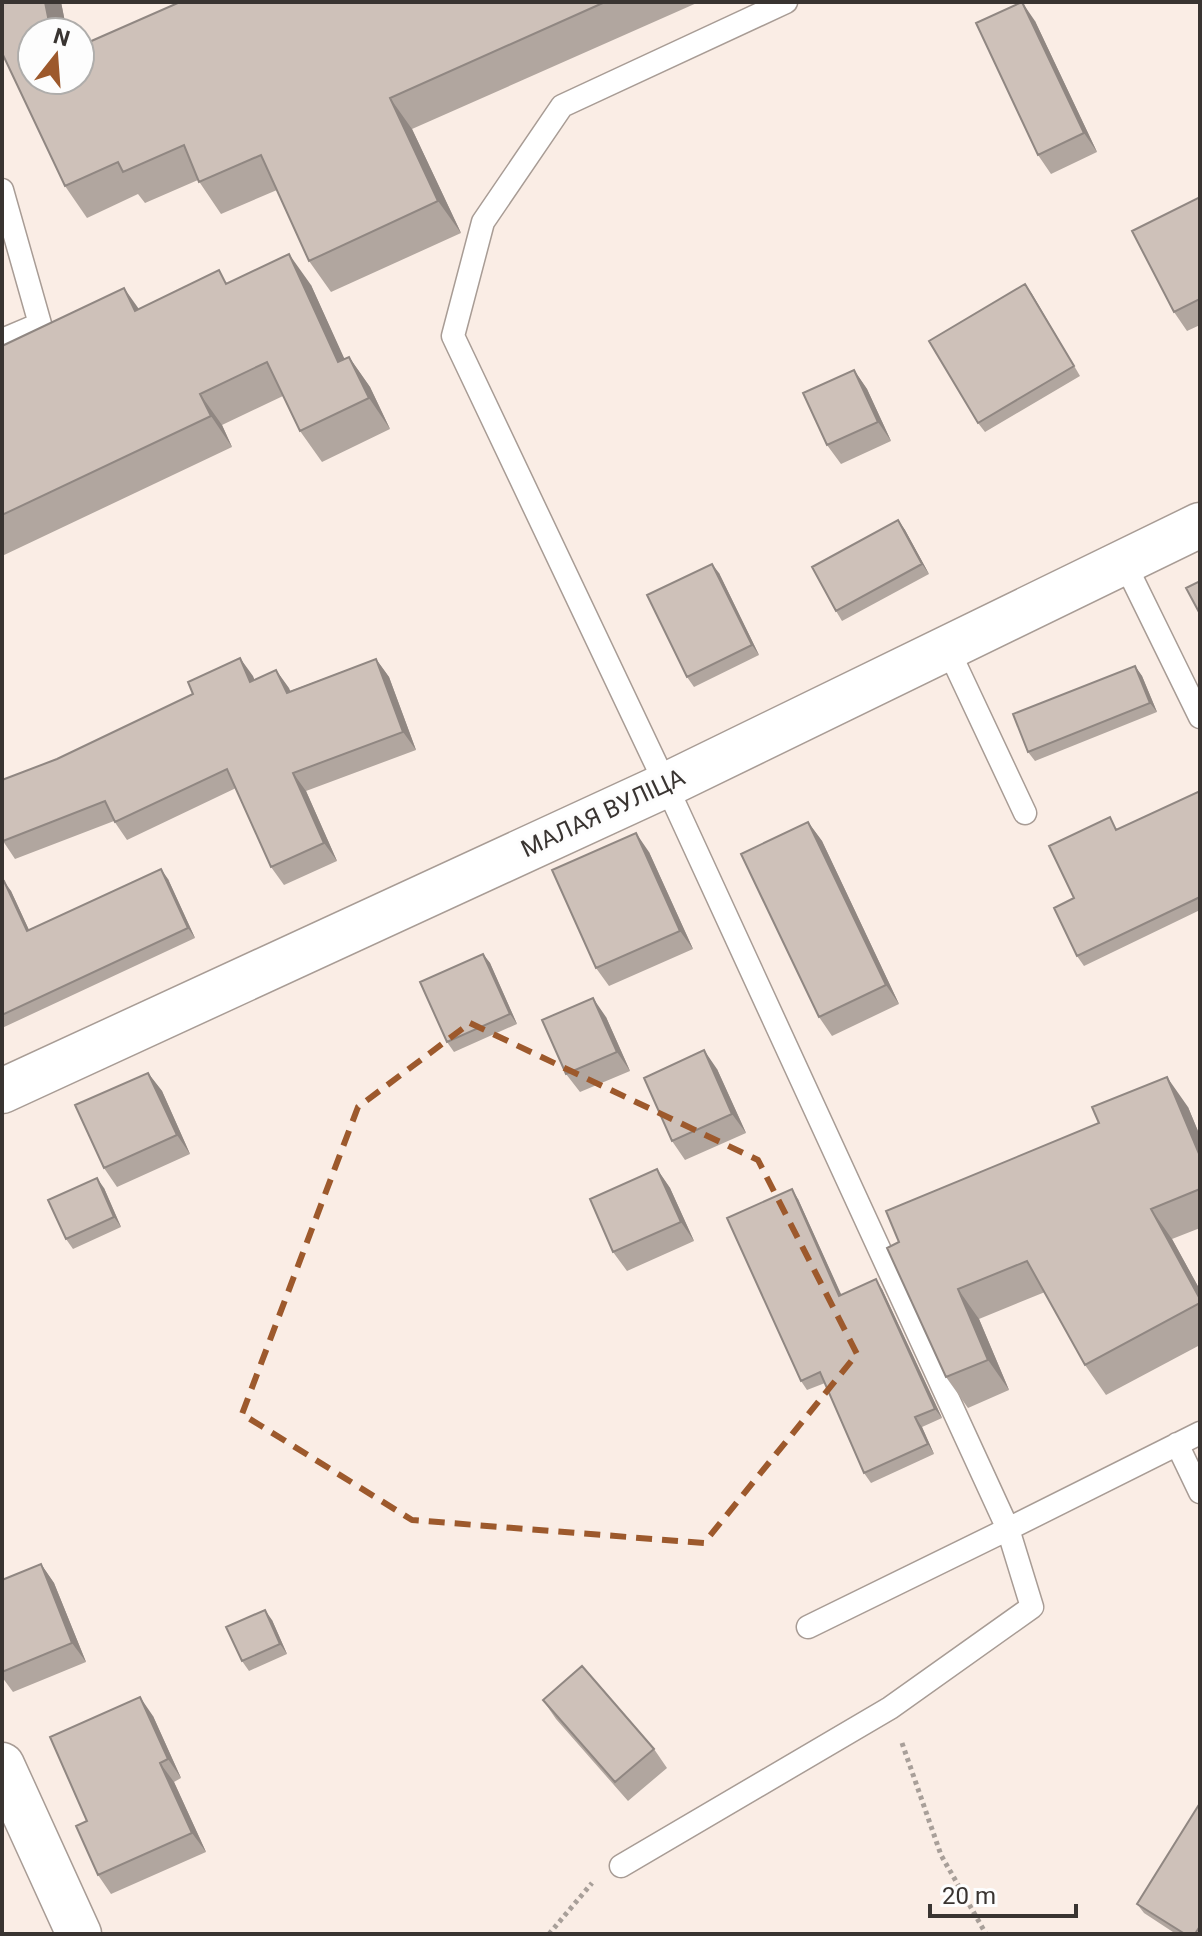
<svg xmlns="http://www.w3.org/2000/svg" width="1202" height="1936" viewBox="0 0 1202 1936" font-family="Roboto,sans-serif">
	<style>
		.lines { fill: none; stroke-linecap: round; stroke-linejoin: round }
		.service-casing { stroke: #a89c95; stroke-width: 25 }
		.minor-casing { stroke: #a89c95; stroke-width: 47 }
		.path { stroke: #a89f99; stroke-width: 5; stroke-dasharray: 4 4; stroke-linecap: butt }
		.service { stroke: #fff; stroke-width: 22 }
		.minor { stroke: #fff; stroke-width: 44 }
		.wall { fill: #b1a69f }
		.shaded-wall { fill: #908782 }
		.building { fill: #cec1b9; stroke: #908782; stroke-width: 2 }
		.marked { fill: none; stroke: #9d592c; stroke-width: 6; stroke-dasharray: 16 10; stroke-linejoin: round }
		.labels { text-anchor: middle; stroke-width: 6; stroke-linejoin: round; paint-order: stroke }
		.street-label { font-size: 24px; fill: #393431; stroke: #fdfdfd }
	</style>
	<rect width="100%" height="100%" fill="#faede5"/>
	<g class="lines">
		<defs>
			<path id="service" d="M786,2L562,106L483,222L453,336L666,785L1008,1529L1200,1433
				M2,190L40,324L2,340
				M1124,562L1200,717
				M947,647L1025,813
				M1177,1444L1200,1492
				M621,1866L890,1708L1032,1607L1008,1529L808,1627"/>
			<path id="minor" d="M2,1091L666,785L1200,525
				M2,1765L79,1934"/>
		</defs>
		<use href="#service" class="service-casing"/>
		<use href="#minor" class="minor-casing"/>
		<path class="path" d="M902,1743L941,1855L986,1934
			M549,1934L592,1883"/>
		<use href="#service" class="service"/>
		<use href="#minor" class="minor"/>
	</g>
	<path class="wall" d="M2,2H61L67,32H32V80L180,2H699L412,129L461,233L331,292L309,261L277,190L221,214L198,180L145,203L138,194L87,218L65,186Z
		M1035,21L1097,152L1051,174L1038,155Z
		M1200,197V325L1187,331L1174,312Z
		M228,283L311,285L344,359L349,357L370,387L390,429L322,462L300,431L283,396L222,425L232,447L2,556V346L139,309Z
		M1025,284L1080,376L985,432L978,423Z
		M854,370L867,389L891,441L841,464L827,445Z
		M898,520L905,530L929,574L842,621L836,611Z
		M719,573L759,655L694,687L687,677Z
		M240,658L254,680L276,670L290,691L376,659L389,677L416,750L306,791L337,861L284,885L271,867L236,788L127,840L114,821L15,859L3,841L57,759L193,694Z
		M1135,666L1142,676L1157,712L1035,761L1028,752Z
		M1200,791V910L1084,966L1077,956L1074,898L1118,830Z
		M808,822L822,841L899,1004L832,1036L819,1017Z
		M649,852L693,949L609,986L596,968Z
		M168,879L195,938L2,1028V882L11,891L29,930Z
		M483,954L490,963L517,1024L454,1052L447,1042Z
		M606,1017L630,1071L580,1092L566,1074Z
		M717,1069L746,1133L685,1160L672,1141Z
		M148,1073L162,1091L190,1154L117,1187L104,1168Z
		M1188,1107L1200,1136V1228L1172,1239L1200,1290V1345L1106,1395L1085,1365L1045,1292L979,1319L1009,1390L968,1408L946,1377L899,1242L1099,1123Z
		M657,1169L670,1188L694,1241L627,1271L613,1252Z
		M104,1188L121,1227L73,1249L66,1239Z
		M798,1199L841,1295L882,1289L942,1418L922,1427L934,1454L871,1483L864,1473L825,1383L807,1390L801,1381Z
		M41,1564L54,1583L86,1662L13,1692L2,1677V1580Z
		M272,1620L287,1654L249,1671L242,1661Z
		M543,1700L654,1749L667,1768L628,1801L556,1719Z
		M153,1716L181,1778L174,1782L206,1852L111,1894L98,1875L87,1821Z
		M1137,1904L1200,1934H1176L1144,1913Z"/>
	<path class="shaded-wall" d="M45,2H61L67,32H51Z
		M1022,2L1035,21L1097,152L1084,133Z
		M390,98L412,129L461,233L438,201Z
		M289,254L311,285L360,393L338,362Z
		M1025,284L1032,294L1080,376L1074,366Z
		M124,288L146,319L135,311Z
		M349,357L370,387L390,429L369,398Z
		M854,370L867,389L891,441L878,422Z
		M200,394L222,425L232,447L211,416Z
		M898,520L905,530L929,574L922,564Z
		M712,564L719,573L759,655L752,645Z
		M240,658L253,676L263,700L250,682Z
		M376,659L389,677L416,750L403,732Z
		M1135,666L1142,676L1157,712L1150,703Z
		M276,670L289,688L299,711L287,693Z
		M293,773L306,791L337,861L324,843Z
		M808,822L822,841L899,1004L886,985Z
		M636,833L649,852L693,949L680,931Z
		M161,869L168,879L195,938L188,928Z
		M4,881L11,891L34,941L27,931Z
		M483,954L490,963L517,1024L510,1014Z
		M593,998L606,1017L630,1071L617,1052Z
		M704,1050L717,1069L746,1133L732,1114Z
		M148,1073L162,1091L190,1154L177,1135Z
		M1167,1077L1188,1107L1200,1136V1156Z
		M657,1169L670,1188L694,1241L681,1222Z
		M97,1178L104,1188L121,1227L114,1217Z
		M792,1189L798,1199L846,1305L839,1296Z
		M1151,1209L1172,1239L1200,1290V1299Z
		M876,1279L882,1289L942,1418L935,1409Z
		M958,1289L979,1319L1009,1390L988,1360Z
		M915,1417L922,1427L934,1454L928,1444Z
		M41,1564L54,1583L86,1662L72,1643Z
		M265,1610L272,1620L287,1654L280,1644Z
		M140,1697L153,1716L181,1778L168,1759Z
		M160,1763L174,1782L206,1852L192,1833Z"/>
	<path class="building" d="M2,2H45L51,32H32V80H80V46L180,2H605L390,98L438,201L309,261L261,155L199,182L184,145L123,172L118,162L65,186L3,55Z
		M1022,2L1084,133L1038,155L976,23Z
		M1200,197V299L1174,312L1132,231Z
		M289,254L338,362L349,357L369,398L300,431L267,362L200,394L211,416L2,515V346L124,288L135,311L219,270L226,284Z
		M1025,284L1074,366L978,423L929,341Z
		M854,370L878,422L827,445L803,393Z
		M898,520L922,564L836,611L812,567Z
		M712,564L752,645L687,677L647,595Z
		M1200,581V614L1186,588Z
		M240,658L250,682L276,670L287,693L376,659L403,732L293,773L324,843L271,867L227,769L115,822L105,801L3,841L2,780L57,759L193,694L188,682Z
		M1135,666L1150,703L1028,752L1013,714Z
		M1200,791V897L1077,956L1054,908L1074,898L1049,846L1110,817L1116,830Z
		M808,822L886,985L819,1017L741,854Z
		M636,833L680,931L596,968L552,870Z
		M161,869L188,928L2,1015V882L4,881L27,931Z
		M483,954L510,1014L447,1042L420,982Z
		M593,998L617,1052L566,1074L542,1020Z
		M704,1050L732,1114L672,1141L644,1078Z
		M148,1073L177,1135L104,1168L75,1105Z
		M1167,1077L1200,1156V1189L1151,1209L1200,1299V1303L1085,1365L1027,1261L958,1289L988,1360L946,1377L887,1248L899,1242L886,1211L1099,1123L1092,1107Z
		M657,1169L681,1222L613,1252L590,1199Z
		M97,1178L114,1217L66,1239L48,1200Z
		M792,1189L839,1296L876,1279L935,1409L915,1417L928,1444L864,1473L820,1372L801,1381L727,1218Z
		M41,1564L72,1643L2,1672V1580Z
		M265,1610L280,1644L242,1661L226,1627Z
		M582,1666L654,1749L615,1782L543,1700Z
		M140,1697L168,1759L160,1763L192,1833L98,1875L76,1826L87,1821L50,1737Z
		M1200,1803V1926L1195,1934H1185L1137,1904Z"/>
	<path class="marked" d="M470,1023L758,1160L857,1354L704,1543L412,1520L242,1414L358,1107Z"/>
	<g class="labels">
		<g class="street-label">
			<text transform="translate(603 813) rotate(-25)" y="8">МАЛАЯ ВУЛІЦА</text>
		</g>
	</g>
	<rect width="1202" height="1936" fill="none" stroke="#393431" stroke-width="8"/>
	<g transform="translate(56 56) rotate(17)"><circle r="38" fill="#fdfdfd" stroke="#afadab" stroke-width="2"/>
	<path d="M0-6L14 30L0 20L-14 30Z" fill="#9d592c"/>
	<text y="-12" font-size="22" font-weight="bold" text-anchor="middle" fill="#393431">N</text>
	</g>
	<path d="M930 1904v12h146v-12" fill="none" stroke="#393431" stroke-width="4"/>
	<text x="942" y="1904" font-size="24" fill="#393431" stroke="#fdfdfd" stroke-width="6" paint-order="stroke">20 m</text>
</svg>
